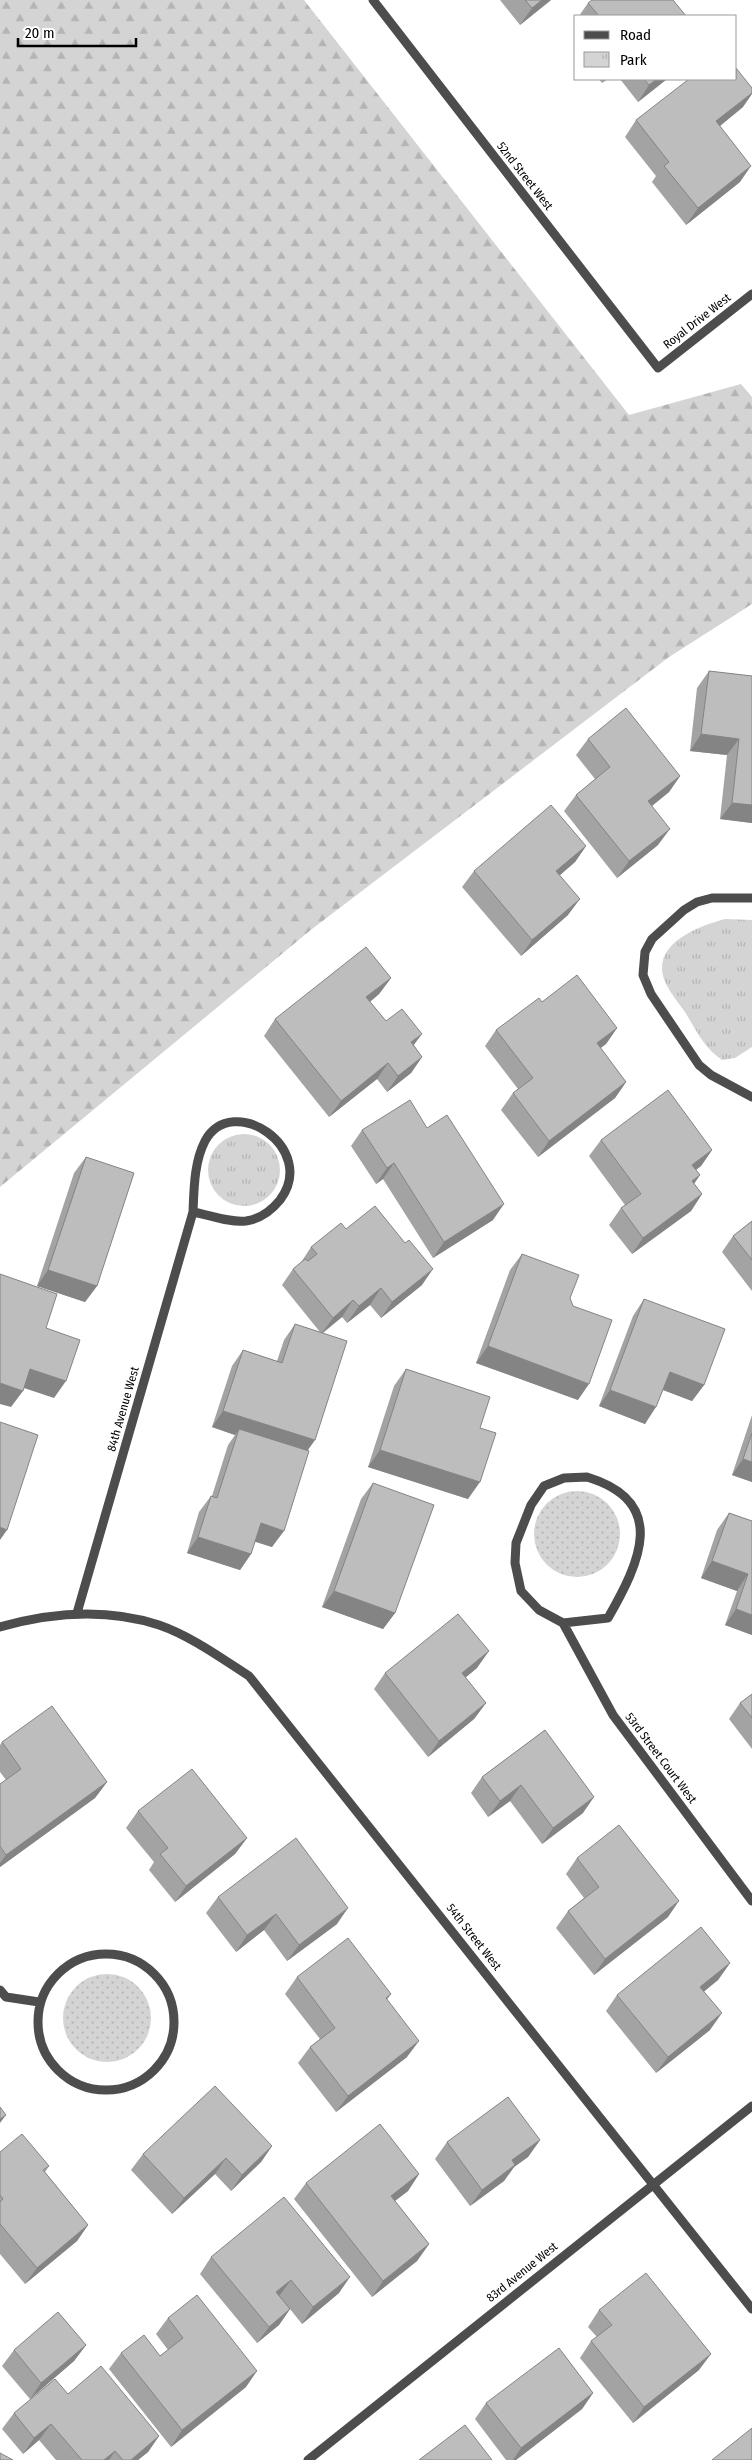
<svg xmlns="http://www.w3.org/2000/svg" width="752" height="2460" viewBox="0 0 752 2460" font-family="'Fira Sans Condensed',sans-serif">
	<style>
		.grass { fill: url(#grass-dots) }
		.forest { fill: url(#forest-firs) }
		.park { fill: url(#park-tufts) }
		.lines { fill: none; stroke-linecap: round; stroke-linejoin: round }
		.minor { stroke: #4d4d4d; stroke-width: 9 }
		.wall { fill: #a3a3a3 }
		.shaded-wall { fill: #848484 }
		.building { fill: #bdbdbd; stroke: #848484 }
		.labels { text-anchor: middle; stroke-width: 4; stroke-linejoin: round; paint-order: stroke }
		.street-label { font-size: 12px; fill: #000; stroke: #fff }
	</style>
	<defs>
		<pattern id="grass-dots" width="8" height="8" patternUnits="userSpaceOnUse" patternTransform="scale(1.25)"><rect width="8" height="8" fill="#d4d4d4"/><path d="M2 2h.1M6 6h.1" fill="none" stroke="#b4b4b4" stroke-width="1.8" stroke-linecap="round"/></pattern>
		<pattern id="forest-firs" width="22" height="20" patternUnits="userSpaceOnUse" patternTransform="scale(1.25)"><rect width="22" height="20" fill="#d4d4d4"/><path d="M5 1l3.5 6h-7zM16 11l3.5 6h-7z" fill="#b4b4b4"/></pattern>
		<pattern id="park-tufts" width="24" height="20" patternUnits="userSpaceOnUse" patternTransform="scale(1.25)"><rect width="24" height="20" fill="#d4d4d4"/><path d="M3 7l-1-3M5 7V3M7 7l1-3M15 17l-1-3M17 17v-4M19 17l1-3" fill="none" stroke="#b4b4b4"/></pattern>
	</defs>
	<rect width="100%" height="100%" fill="#fff"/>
	<path class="grass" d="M534 1534a43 43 0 1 1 86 0a43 43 0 1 1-86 0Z
		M63 2018a44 44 0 1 1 88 0a44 44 0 1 1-88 0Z"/>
	<path class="forest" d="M0,0H304L629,415L741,384L752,397V604L669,657L312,929L0,1187Z"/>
	<path class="park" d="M725,919L752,920V1047L735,1058L722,1060C704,1048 696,1030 685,1012C676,999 662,984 662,968C662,939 703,925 725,919Z
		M208 1170a36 36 0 1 1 72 0a36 36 0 1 1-72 0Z"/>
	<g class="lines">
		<path class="minor" d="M373,0L658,368L752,294
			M752,898H712L697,902L684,910L652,939L645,952L643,975L651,994L699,1065L711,1075L752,1097
			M587,1477C669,1502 640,1562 608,1618L563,1623L539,1610L521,1591L515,1563L516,1543L531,1505L544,1486L564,1478Z
			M77,1613L193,1212C194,1189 194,1162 205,1141C232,1091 319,1148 280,1200C271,1211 260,1219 246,1221C229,1223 210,1215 193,1212
			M563,1623L613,1715L752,1901
			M0,1627C53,1612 106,1608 159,1625C191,1636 221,1658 249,1676L752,2309
			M38 2022a68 68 0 1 1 136 0a68 68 0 1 1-136 0Z
			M0,1990L6,1997L39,2002
			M308,2460L752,2106"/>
	</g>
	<path class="wall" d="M500,0H551L520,25Z
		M588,3L686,16H579Z
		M599,79H608L602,83Z
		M620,79H667L638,102Z
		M743,107L720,126L740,182L686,225L652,182L656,176L625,137L636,120Z
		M709,671L752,676V823L720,819L727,755L690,751L697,688Z
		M588,739L680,776L669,792L652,806L658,845L617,878L564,811L576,795L595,779L576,755Z
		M586,846L575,862L560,875L568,915L521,956L462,887L474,871Z
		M391,978L379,994L370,1002L386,1021L414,1045L422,1057L411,1073L387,1092L377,1079L329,1117L264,1036L275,1019Z
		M617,1028L606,1044L600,1048L626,1082L615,1098L538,1157L501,1110L513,1093L518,1089L485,1046L496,1030Z
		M427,1128L493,1220L433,1258L383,1179L376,1184L351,1146L362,1130Z
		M601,1140L712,1150L701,1166L696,1170L700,1175L694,1184L702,1194L691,1211L632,1254L609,1225L621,1208L625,1205L589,1156Z
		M86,1157L97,1286L85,1302L37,1286L74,1173Z
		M752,1221V1291L722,1252L733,1236Z
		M346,1229L422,1285L381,1318L370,1305L347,1323L342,1317L323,1333L308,1450L272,1547L255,1541L251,1554L240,1570L187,1553L199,1512L211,1496H212L228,1445L235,1435L212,1427L232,1366L243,1350L277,1361L284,1340L295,1324L320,1332L282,1285L293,1269L300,1264L311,1247Z
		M522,1254L570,1298L578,1400L476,1363L510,1270Z
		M644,1299L704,1385L692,1401L663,1390L645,1424L599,1406L633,1316Z
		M406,1369L480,1428L468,1499L368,1467L394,1386Z
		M752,1415V1482L732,1475Z
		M373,1483L395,1613L383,1629L322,1607L361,1499Z
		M729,1513L752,1521V1635L725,1625L737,1591L701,1578L717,1530Z
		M477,1668L465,1678L486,1703L474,1719L428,1757L374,1689L385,1673Z
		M752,1694V1749L729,1719L740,1703Z
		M545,1730L583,1813L542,1844L510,1801L488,1817L471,1793L482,1777Z
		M2,1742L107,1782L95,1798L0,1867V1784L6,1780L0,1772V1745Z
		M138,1811L247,1838L235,1854L175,1902L149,1870L154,1862L126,1828Z
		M577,1858L668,1917L594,1975L556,1928L568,1911L584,1898L566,1874Z
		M218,1897L337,1924L287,1961L264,1930L236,1952L206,1913Z
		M730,1963L718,1980L704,1991L710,2030L656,2073L606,2011L617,1995Z
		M297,1977L391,1994L387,2000L407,2057L336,2112L298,2063L310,2047L320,2039L285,1994Z
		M540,2140L528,2157L514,2167L504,2181L470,2206L435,2159L447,2142Z
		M272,2146L261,2162L231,2191L215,2174L172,2214L131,2170L143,2154Z
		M0,2152L49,2166L45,2172L88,2225L77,2241L25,2284L0,2254Z
		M419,2174L408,2191L395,2201L429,2244L417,2261L372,2297L294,2199L306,2183Z
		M211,2257L339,2293L302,2324L290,2309L279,2325L257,2343L200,2274Z
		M599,2310L699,2370L633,2423L580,2358L591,2341L597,2337L588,2327Z
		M168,2318L246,2387L171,2447L109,2369L121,2353L160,2356L168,2350L156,2334Z
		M86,2345L74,2361L30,2399L2,2366L14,2350Z
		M593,2393L582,2409L516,2460H506L475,2419L486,2403Z
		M68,2394L159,2436L148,2452L138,2460H56L39,2440L23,2454L2,2429L14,2413Z"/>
	<path class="shaded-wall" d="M542,0H551L520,25L532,8Z
		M657,79H667L638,102L649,85Z
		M752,93V94L743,107L705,138L716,121Z
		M751,166L740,182L686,225L698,208Z
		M701,734L739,739L727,755L690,751Z
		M680,776L669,792L637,818L648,801Z
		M732,803L752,805V823L720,819Z
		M670,829L658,845L617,878L629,861Z
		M586,846L575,862L545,888L556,871Z
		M580,899L568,915L521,956L532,940Z
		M391,978L379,994L355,1014L366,997Z
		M617,1028L606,1044L585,1060L597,1043Z
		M422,1034L410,1050L411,1042Z
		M422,1057L411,1073L387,1092L398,1076Z
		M388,1063L377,1079L329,1117L341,1101Z
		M626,1082L615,1098L538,1157L549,1141Z
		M712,1150L701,1166L680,1181L692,1165Z
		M394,1163L383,1179L376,1184L387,1168Z
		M700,1175L688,1192L692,1181Z
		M702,1194L691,1211L632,1254L643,1238Z
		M504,1204L493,1220L433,1258L444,1242Z
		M433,1269L422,1285L381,1318L392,1302Z
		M48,1270L97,1286L85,1302L37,1286Z
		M381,1288L370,1305L347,1323L359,1306Z
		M353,1300L342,1317L321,1334L333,1318Z
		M488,1346L589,1384L578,1400L476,1363Z
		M30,1369L66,1381L54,1398L18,1386Z
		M670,1372L704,1385L692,1401L658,1388Z
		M0,1383L23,1391L11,1407L0,1404Z
		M610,1390L656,1407L645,1424L599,1406Z
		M223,1411L315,1440L303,1457L239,1429L235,1435L212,1427Z
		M380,1450L480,1482L468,1499L368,1467Z
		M743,1459L752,1462V1482L732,1475Z
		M261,1523L284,1531L272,1547L249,1540Z
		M0,1527L7,1530L0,1540Z
		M198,1537L251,1554L240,1570L187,1553Z
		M712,1561L748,1574L737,1591L701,1578Z
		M334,1591L395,1613L383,1629L322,1607Z
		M736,1609L752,1615V1635L725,1625Z
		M489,1651L477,1668L450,1690L462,1673Z
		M486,1703L474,1719L428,1757L439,1741Z
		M107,1782L95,1798L0,1867V1863L6,1855Z
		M521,1785L510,1801L488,1817L500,1801Z
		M594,1797L583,1813L542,1844L553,1828Z
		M247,1838L235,1854L175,1902L186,1886Z
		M679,1901L668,1917L594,1975L605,1959Z
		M348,1908L337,1924L287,1961L299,1945Z
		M276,1914L264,1930L236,1952L247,1935Z
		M730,1963L718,1980L689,2004L700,1987Z
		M722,2013L710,2030L656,2073L668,2057Z
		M419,2041L407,2057L336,2112L348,2096Z
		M6,2115L0,2123V2119Z
		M540,2140L528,2157L514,2167L504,2181L470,2206L482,2190L512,2160Z
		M272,2146L261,2162L231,2191L242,2175Z
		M226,2158L215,2174L172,2214L184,2198Z
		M419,2174L408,2191L380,2212L391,2196Z
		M88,2225L77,2241L25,2284L37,2268Z
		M429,2244L417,2261L372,2297L383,2281Z
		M350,2277L339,2293L302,2324L313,2307Z
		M291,2280L279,2296L276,2292Z
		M290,2309L279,2325L257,2343L269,2327Z
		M86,2345L74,2361L30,2399L41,2383Z
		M711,2354L699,2370L633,2423L644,2407Z
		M257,2371L246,2387L171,2447L182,2430Z
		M593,2393L582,2409L516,2460H513L521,2448Z
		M51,2424L39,2440L23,2454L34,2438Z
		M159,2436L148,2452L138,2460H131Z
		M115,2451L109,2460H104Z"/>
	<path class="building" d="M525,0H542L532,8Z
		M592,0H673L686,16H599L588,3Z
		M736,68L752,88V93L716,121L751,166L698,208L664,166L669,162L636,120L689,79H736Z
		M644,79H657L649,85Z
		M709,671L752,676V805L732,803L739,739L701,734Z
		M626,708L680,776L648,801L670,829L629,861L576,795L610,767L588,739Z
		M551,805L586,846L556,871L580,899L532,940L474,871Z
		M366,947L391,978L366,997L386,1021L402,1009L422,1034L411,1042L422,1057L398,1076L388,1063L341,1101L275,1019Z
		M577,975L617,1028L597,1043L626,1082L549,1141L513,1093L533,1078L496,1030L539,998L542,1002Z
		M668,1090L712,1150L692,1165L700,1175L692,1181L702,1194L643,1238L621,1208L641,1194L601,1140Z
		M410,1100L427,1128L447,1115L504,1204L444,1242L394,1163L387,1168L362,1130Z
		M86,1157L134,1173L97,1286L48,1270Z
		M375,1206L405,1243L409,1240L433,1269L392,1302L381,1288L359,1306L353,1300L333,1318L293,1269L305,1259L308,1261L317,1254L311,1247L341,1223L346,1229Z
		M752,1221V1260L733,1236Z
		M522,1254L579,1275L570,1298L573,1306L612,1320L589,1384L488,1346Z
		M0,1274L57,1294L46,1328L80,1340L66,1381L30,1369L23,1391L0,1383Z
		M644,1299L725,1329L704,1385L670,1372L656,1407L610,1390Z
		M295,1324L347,1341L315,1440L223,1411L243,1350L282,1363Z
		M406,1369L490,1397L480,1428L496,1433L480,1482L380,1450Z
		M0,1422L38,1435L7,1530L0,1527Z
		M239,1429L309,1451L284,1531L261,1523L251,1554L198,1537L211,1496L217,1498Z
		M752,1433V1462L743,1459Z
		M373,1483L434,1505L395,1613L334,1591Z
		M729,1513L752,1521V1615L736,1609L748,1574L712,1561Z
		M458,1614L489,1651L462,1673L486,1703L439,1741L385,1673Z
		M752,1694V1718L740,1703Z
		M52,1706L107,1782L6,1855L0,1846V1784L21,1769L2,1742Z
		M545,1730L594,1797L553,1828L521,1785L500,1801L482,1777Z
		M192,1769L247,1838L186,1886L160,1854L168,1848L138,1811Z
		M619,1825L679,1901L605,1959L568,1911L599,1887L577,1858Z
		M296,1838L348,1908L299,1945L276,1914L247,1935L218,1897Z
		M701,1927L730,1963L700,1987L722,2013L668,2057L617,1995Z
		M348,1938L391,1994L386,1998L419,2041L348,2096L310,2047L335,2028L297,1977Z
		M215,2086L272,2146L242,2175L226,2158L184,2198L143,2154Z
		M508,2097L540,2140L512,2160L515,2165L482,2190L447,2142Z
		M0,2107L6,2115L0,2119Z
		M380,2124L419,2174L391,2196L429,2244L383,2281L306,2183Z
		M22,2134L49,2166L43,2170L88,2225L37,2268L0,2224V2202L3,2199L0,2195V2152Z
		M284,2197L350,2277L313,2307L291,2280L276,2292L290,2309L269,2327L211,2257Z
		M646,2273L711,2354L644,2407L591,2341L612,2325L599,2310Z
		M197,2295L257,2371L182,2430L121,2353L144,2335L160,2356L183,2338L168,2318Z
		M58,2312L86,2345L41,2383L14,2350Z
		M559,2348L593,2393L521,2448L486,2403Z
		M101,2366L159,2436L131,2460H123L115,2451L104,2460H82L51,2424L34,2438L14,2413L55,2379L68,2394Z
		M465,2425L492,2460H419Z
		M752,2428V2460H712Z
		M0,2453L13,2460H0Z"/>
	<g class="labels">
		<g class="street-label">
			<text transform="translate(525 176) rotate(52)" y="4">52nd Street West</text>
			<text transform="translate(697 321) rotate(-38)" y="4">Royal Drive West</text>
			<text transform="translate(123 1409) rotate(-74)" y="4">84th Avenue West</text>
			<text transform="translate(661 1758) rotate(53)" y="4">53rd Street Court West</text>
			<text transform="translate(474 1937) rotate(52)" y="4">54th Street West</text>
			<text transform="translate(522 2272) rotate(-39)" y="4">83rd Avenue West</text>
		</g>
	</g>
	<rect x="574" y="15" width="162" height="65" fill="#ffffff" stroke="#999999"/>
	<rect x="584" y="31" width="25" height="8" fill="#4d4d4d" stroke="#999999"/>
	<text x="620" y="40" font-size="15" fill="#000000">Road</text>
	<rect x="584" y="52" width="25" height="15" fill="url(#park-tufts)" stroke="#999999"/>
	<text x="620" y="65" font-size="15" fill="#000000">Park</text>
	<path d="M18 38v8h118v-8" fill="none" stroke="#000000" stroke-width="2.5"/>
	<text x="25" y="38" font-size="15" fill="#000000" stroke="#ffffff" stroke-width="4" paint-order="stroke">20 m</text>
</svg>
